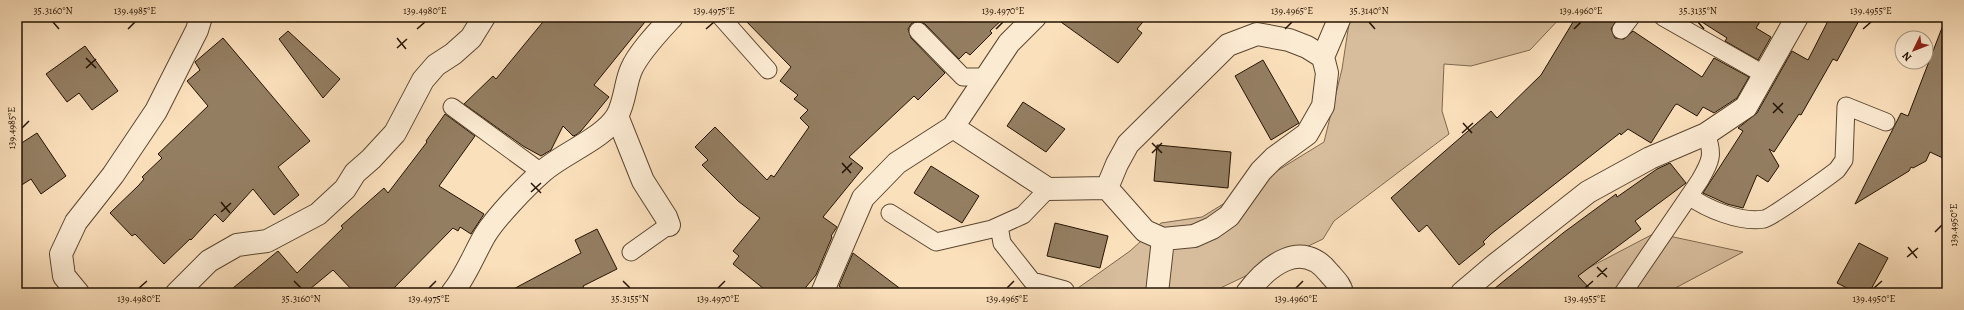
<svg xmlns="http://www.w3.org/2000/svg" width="1964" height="310" viewBox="0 0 1964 310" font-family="Alegreya,serif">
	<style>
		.green { fill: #d7bd9c; stroke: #7e684e }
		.building { fill: #947e62; stroke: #251300 }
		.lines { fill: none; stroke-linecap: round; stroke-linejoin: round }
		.service-casing { stroke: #5a462f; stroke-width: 19 }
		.minor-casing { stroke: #5a462f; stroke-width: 24 }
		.service { stroke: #fcebd3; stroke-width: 17 }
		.minor { stroke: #fcebd3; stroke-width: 22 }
		.ticks { fill: none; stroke: #251300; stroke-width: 1.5 }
		.neatline { fill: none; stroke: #251300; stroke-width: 1.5 }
		.ticks-label { font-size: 10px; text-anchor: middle; fill: #251300 }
	</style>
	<rect width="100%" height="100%" fill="#fbe0bc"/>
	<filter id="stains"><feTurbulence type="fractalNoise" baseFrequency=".005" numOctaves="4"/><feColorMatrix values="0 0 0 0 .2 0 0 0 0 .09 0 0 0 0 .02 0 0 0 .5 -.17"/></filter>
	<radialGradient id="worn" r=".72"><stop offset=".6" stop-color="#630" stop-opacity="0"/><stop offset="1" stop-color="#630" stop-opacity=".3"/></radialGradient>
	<path class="green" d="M1350,17H1561L1530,50L1471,66L1444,64L1442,111L1449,134L1334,221L1323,239L1210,293H1071L1130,251L1161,223L1202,217L1324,142L1342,69Z
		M1655,233L1743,252L1666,293H1549L1571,277Z"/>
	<path class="building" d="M547,17H649L594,85L609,97L581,131L576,135L573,136L563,126L551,150L541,156L523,146L464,104L493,76L496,79Z
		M742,17H1005L990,31L992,33L970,55L966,52L959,59L925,24L916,21L911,24L908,29L911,38L945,73L918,100L914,96L849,157L863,168L823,217L837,227L831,236L832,237L816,275L801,293H769L733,264L739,256L733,251L760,218L738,201L702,165L708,160L695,147L715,127L767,180L771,175L774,177L809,127L800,118L808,110L794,99L798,95L780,81L791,67Z
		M1054,17H1147L1137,29L1142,33L1118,63Z
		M1576,17H1610L1616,21L1611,29L1615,38L1624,39L1633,31L1702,77L1714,58L1749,77L1737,98L1714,113L1703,107L1697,116L1677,104L1675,105L1651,143L1628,129L1621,135L1620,133L1491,234L1483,242L1485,244L1459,265L1427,225L1419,232L1391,198L1491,111L1497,118L1541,75Z
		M1694,17H1763L1756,28L1771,37L1758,60L1725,41L1727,38Z
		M1830,17H1861L1837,61L1833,59L1801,115L1799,114L1774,152L1769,149L1779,166L1768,182L1757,175L1743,208L1727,204L1703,193L1743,131L1738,128L1757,113L1792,51L1808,60Z
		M1945,20H1947V160L1930,152L1926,161L1913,168L1911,167L1909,171L1855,204L1901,113L1908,116Z
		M288,31L340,79L323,98L279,39Z
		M223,38L310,141L278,167L299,195L274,215L253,189L223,222L215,214L191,240L190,239L164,264L135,234L132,236L110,213L139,185L144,179L142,177L162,158L158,154L208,106L187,81L200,70L195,62Z
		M85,46L118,91L92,110L79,93L67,102L46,74Z
		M1263,60L1299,123L1271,140L1235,76Z
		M1023,102L1065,129L1046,152L1007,126Z
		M445,114L475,136L439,186L484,214L471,234L460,227L458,231L453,228L389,293H355L333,270L310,289L314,293H227L278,251L297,273L343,228L341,226L384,188L388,193L427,142L426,141Z
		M37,133L66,176L41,194L31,179L17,188V146Z
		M1157,145L1231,152L1228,188L1154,181Z
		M1670,163L1686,183L1635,221L1641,229L1578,276L1594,293H1489L1563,233L1616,194L1617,197L1657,169Z
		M931,166L979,196L962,223L914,193Z
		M1055,223L1108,236L1100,268L1047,256Z
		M597,229L617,269L583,286L586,293H506L581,253L575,240Z
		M1859,243L1888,258L1869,293H1857L1837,283Z
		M853,253L906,293H848L839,286Z"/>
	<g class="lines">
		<defs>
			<path id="service" d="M721,17L768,70
				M1663,17L1765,75
				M1621,30L1631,17
				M918,31L963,77H986
				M452,107L541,172
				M1689,196C1707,209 1740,223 1764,219C1771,218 1828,177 1837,170L1844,160L1846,106L1886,122
				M890,213L936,242L992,229L1023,215L1048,189
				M999,226L1002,243L1032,281L1065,290
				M631,252L669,225
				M1623,293L1700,180C1711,161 1714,154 1706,134"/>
			<path id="minor" d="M617,116L643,181L666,217L669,225
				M953,127L1048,189L1107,188L1145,231L1163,239L1157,293
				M1107,188L1117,164L1128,144L1228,45L1257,34L1289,40L1307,47L1323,57
				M1163,239L1194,236L1212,228L1229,216L1261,171L1274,158L1307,134L1323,106L1327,73L1323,57L1340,17
				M78,293L64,276L61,254L76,222L113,175L156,111L197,30L201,17
				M177,293L209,261L237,245L267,241L318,214L345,189L355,173L371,159L395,133L423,80L436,65L453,54L471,38L484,17
				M452,293C466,276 474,254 485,235C497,216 525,187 542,172C563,153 603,139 617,116C625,102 625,84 631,70C638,53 660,30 672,17
				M822,293L863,198L897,163L953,127L1009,43L1035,17
				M1247,293C1267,266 1302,238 1329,273C1334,279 1341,285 1342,293
				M1462,293L1495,265L1588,192L1650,158L1706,134L1746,107L1797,17"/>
		</defs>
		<use href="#service" class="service-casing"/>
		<use href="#minor" class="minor-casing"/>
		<use href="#service" class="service"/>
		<use href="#minor" class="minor"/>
	</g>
	<path class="ticks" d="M53,22L59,29M1369,22L1375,29M1698,22L1704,29M128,29L135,22M417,29L425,22M706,29L714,22M996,29L1003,22M1285,29L1292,22M1574,29L1581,22M1863,29L1871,22M397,38L406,49M397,48L407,39M86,58L96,68M86,68L96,59M1773,103L1783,113M1773,113L1783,103M1463,123L1472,133M22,128L29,121M1462,133L1473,123M1152,143L1162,153M1152,153L1162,143M842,163L851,173M842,173L852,163M531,183L541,193M531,192L541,183M221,202L230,213M221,212L231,203M1935,232L1942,225M1908,247L1917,258M1907,257L1918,248M1597,267L1607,277M1597,277L1607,268M294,281L301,288M623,281L630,288M139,288L147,281M429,288L436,281M718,288L725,281M1007,288L1014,281M1296,288L1303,281M1585,288L1593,281M1874,288L1882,281"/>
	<rect width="1964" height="310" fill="none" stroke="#fbe0bc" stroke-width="44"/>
	<g transform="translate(1914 50) rotate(227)"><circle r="19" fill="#fcebd3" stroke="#a6957f"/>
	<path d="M0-3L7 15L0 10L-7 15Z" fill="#8f2418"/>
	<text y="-6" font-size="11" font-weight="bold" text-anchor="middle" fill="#251300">N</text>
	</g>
	<rect x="22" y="22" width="1920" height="266" class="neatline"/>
	<g class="ticks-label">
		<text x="53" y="14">35.3160°N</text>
		<text x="135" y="14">139.4985°E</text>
		<text x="425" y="14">139.4980°E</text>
		<text x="714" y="14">139.4975°E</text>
		<text x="1003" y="14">139.4970°E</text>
		<text x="1292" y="14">139.4965°E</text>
		<text x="1369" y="14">35.3140°N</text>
		<text x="1581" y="14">139.4960°E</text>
		<text x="1698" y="14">35.3135°N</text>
		<text x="1871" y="14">139.4955°E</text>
		<text transform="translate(11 128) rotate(-90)" y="4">139.4985°E</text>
		<text transform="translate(1953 225) rotate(-90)" y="4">139.4950°E</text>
		<text x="139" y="302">139.4980°E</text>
		<text x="301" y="302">35.3160°N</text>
		<text x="429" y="302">139.4975°E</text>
		<text x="630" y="302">35.3155°N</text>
		<text x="718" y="302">139.4970°E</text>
		<text x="1007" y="302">139.4965°E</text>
		<text x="1296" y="302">139.4960°E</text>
		<text x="1585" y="302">139.4955°E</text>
		<text x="1874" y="302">139.4950°E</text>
	</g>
	<rect width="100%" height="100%" filter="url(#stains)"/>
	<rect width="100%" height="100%" fill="url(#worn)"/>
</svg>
